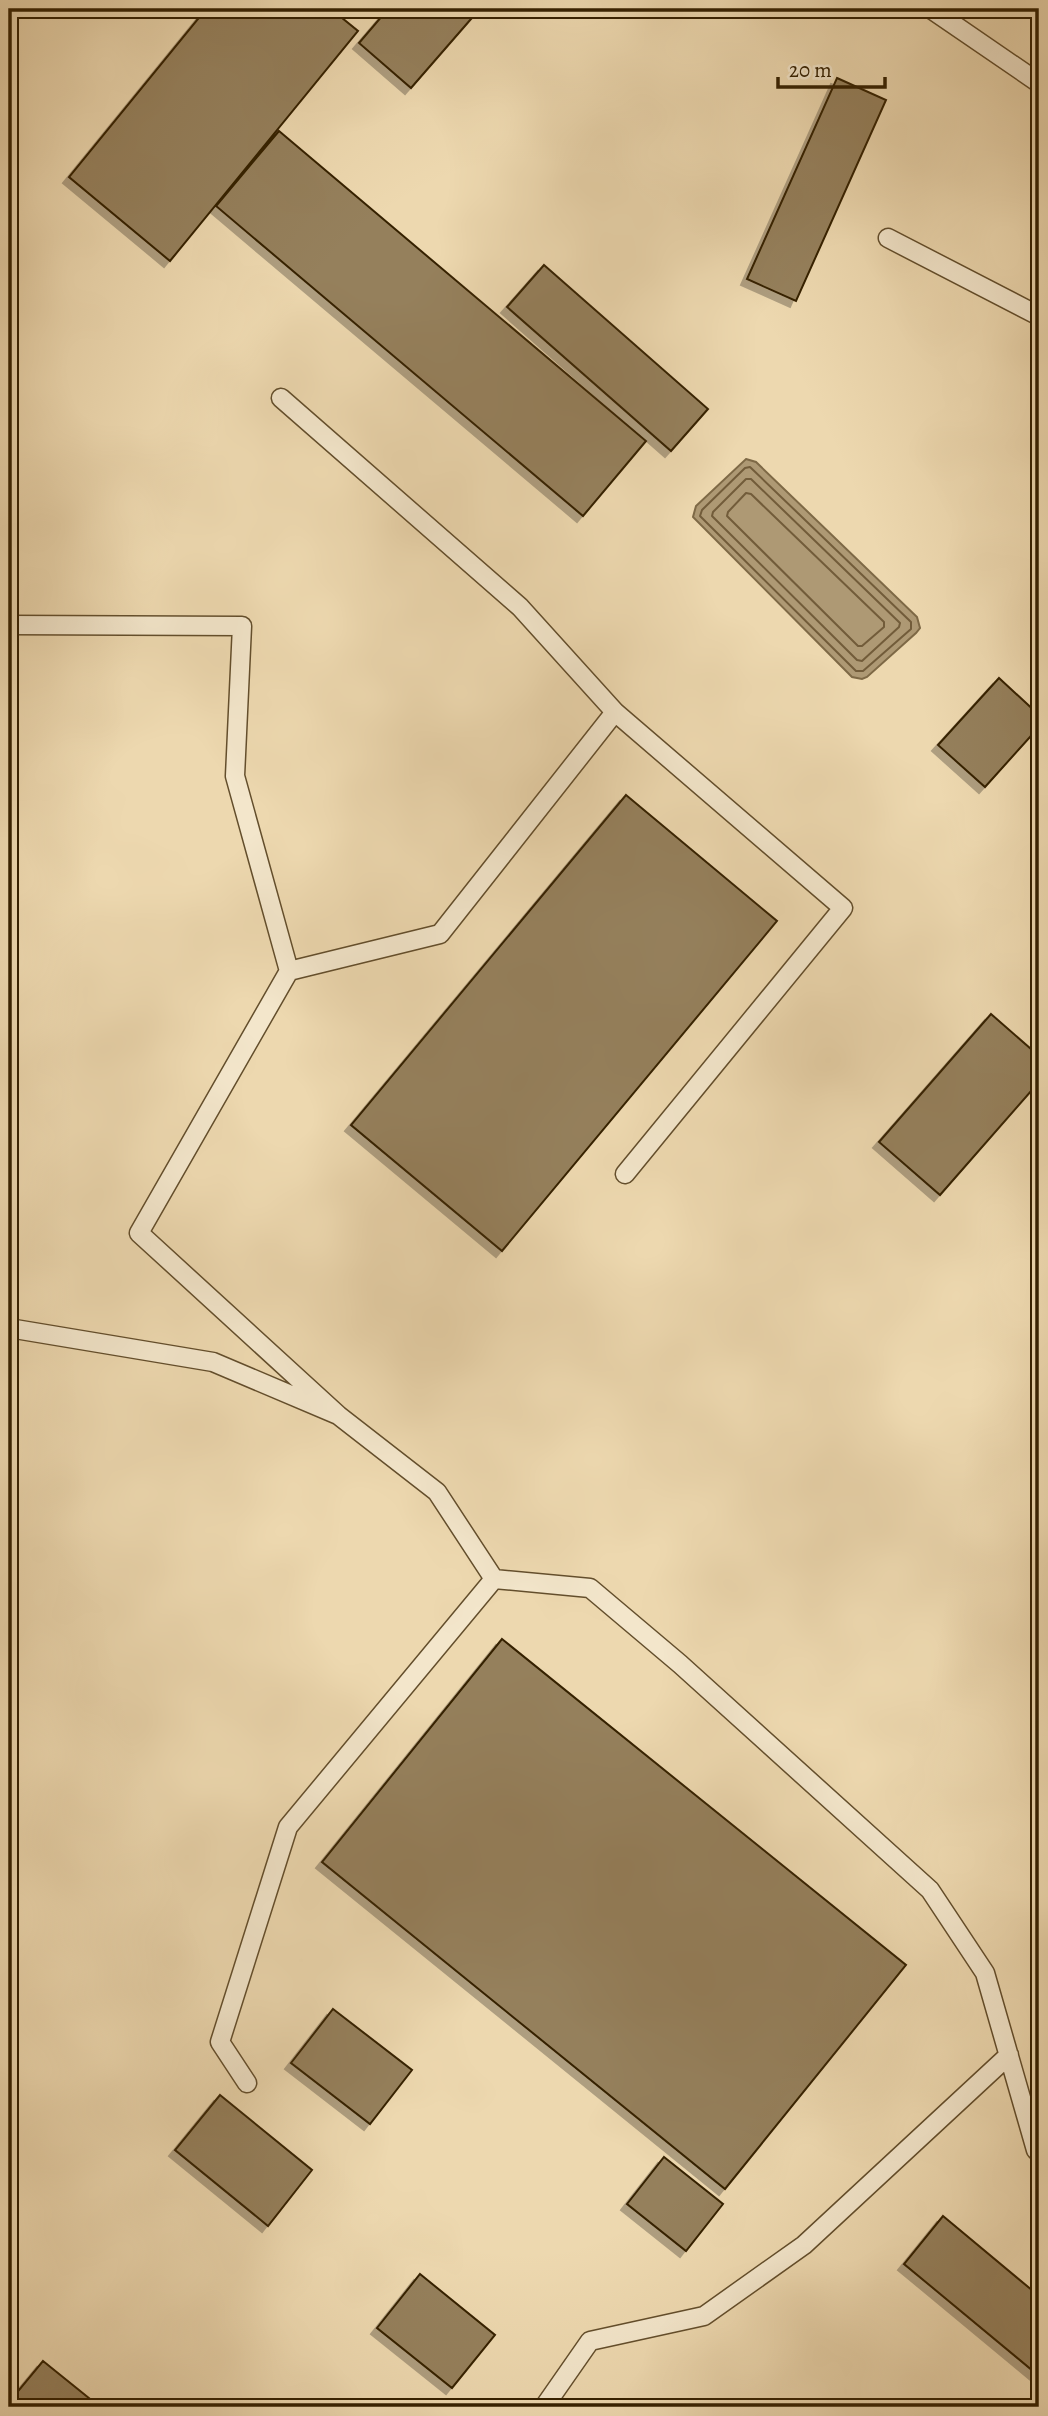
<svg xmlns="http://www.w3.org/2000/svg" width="1048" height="2416" viewBox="0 0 1048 2416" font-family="Alegreya,serif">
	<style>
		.water { fill: #ae9974; stroke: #7e6946; stroke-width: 2 }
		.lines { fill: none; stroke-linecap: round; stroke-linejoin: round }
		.shore { stroke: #725c3a; stroke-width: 2 }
		.building { fill: #95805b; stroke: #352000; stroke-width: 2; filter: url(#shadow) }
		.service-casing { stroke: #634e2c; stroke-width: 21 }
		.service { stroke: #f3e6cb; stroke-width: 18 }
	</style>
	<defs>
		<filter id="shadow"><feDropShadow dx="-6" dy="6" stdDeviation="0" flood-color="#0004"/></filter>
	</defs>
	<rect width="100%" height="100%" fill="#edd8af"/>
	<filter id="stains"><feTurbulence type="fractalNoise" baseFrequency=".00286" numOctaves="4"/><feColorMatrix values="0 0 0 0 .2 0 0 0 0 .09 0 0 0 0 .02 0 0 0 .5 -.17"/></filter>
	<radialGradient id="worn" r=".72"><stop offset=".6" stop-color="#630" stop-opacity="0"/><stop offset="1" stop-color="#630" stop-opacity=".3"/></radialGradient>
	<path class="water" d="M746,459L756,462L917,617L920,628L916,633L867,677L862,679L852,677L693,517L696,506Z"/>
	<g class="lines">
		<path class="shore" d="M750,467L911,622V629L863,671H856L700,516L702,510L745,468Z
			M746,479H751L900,623L899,627L862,661L857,660L712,516L713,512Z
			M746,493L751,494L884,622V627L862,646H858L727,516L728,512Z"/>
	</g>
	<path class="building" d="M206,9H331L358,31L170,261L69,177Z
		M388,9H459L471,19L411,88L359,43Z
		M837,78L886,100L796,301L747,279Z
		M279,131L646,441L583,516L216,206Z
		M544,265L708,409L671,451L507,307Z
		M999,678L1039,715V727L985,787L938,745Z
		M626,795L777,921L502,1251L351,1125Z
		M991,1014L1039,1056V1082L940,1195L879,1142Z
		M502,1639L906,1965L725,2189L322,1862Z
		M333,2009L412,2070L370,2124L291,2063Z
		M220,2095L312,2170L268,2226L175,2150Z
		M664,2157L723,2204L686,2251L627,2204Z
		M943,2216L1039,2296V2376L904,2264Z
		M420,2274L495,2335L452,2388L377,2328Z
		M43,2361L100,2407H9V2402Z"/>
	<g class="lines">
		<defs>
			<path id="service" d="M931,9L1039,83
				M888,238L1039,316
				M281,398L520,607L615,712
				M9,625L242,626L235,776L289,971L139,1233L338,1415
				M289,971L440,934L615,712L843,908L625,1174
				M9,1328L213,1362L338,1415L437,1492L494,1579
				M247,2083L220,2042L288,1827L494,1579L590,1588L680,1664L930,1890L985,1973L1036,2150L1039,2153
				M544,2407L590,2341L704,2316L804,2245L1009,2055"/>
		</defs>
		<use href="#service" class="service-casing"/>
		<use href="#service" class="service"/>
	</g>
	<rect width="1048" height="2416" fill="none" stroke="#edd8af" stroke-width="35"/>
	<rect x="10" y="10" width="1027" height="2395" fill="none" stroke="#352000" stroke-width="3.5"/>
	<rect x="18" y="18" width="1013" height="2381" fill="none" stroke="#352000" stroke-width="2"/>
	<path d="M778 77v10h107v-10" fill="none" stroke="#352000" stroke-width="3.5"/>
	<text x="789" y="77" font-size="21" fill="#352000" stroke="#f3e6cb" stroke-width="5" paint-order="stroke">20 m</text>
	<rect width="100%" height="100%" filter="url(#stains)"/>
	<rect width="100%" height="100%" fill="url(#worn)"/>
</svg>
